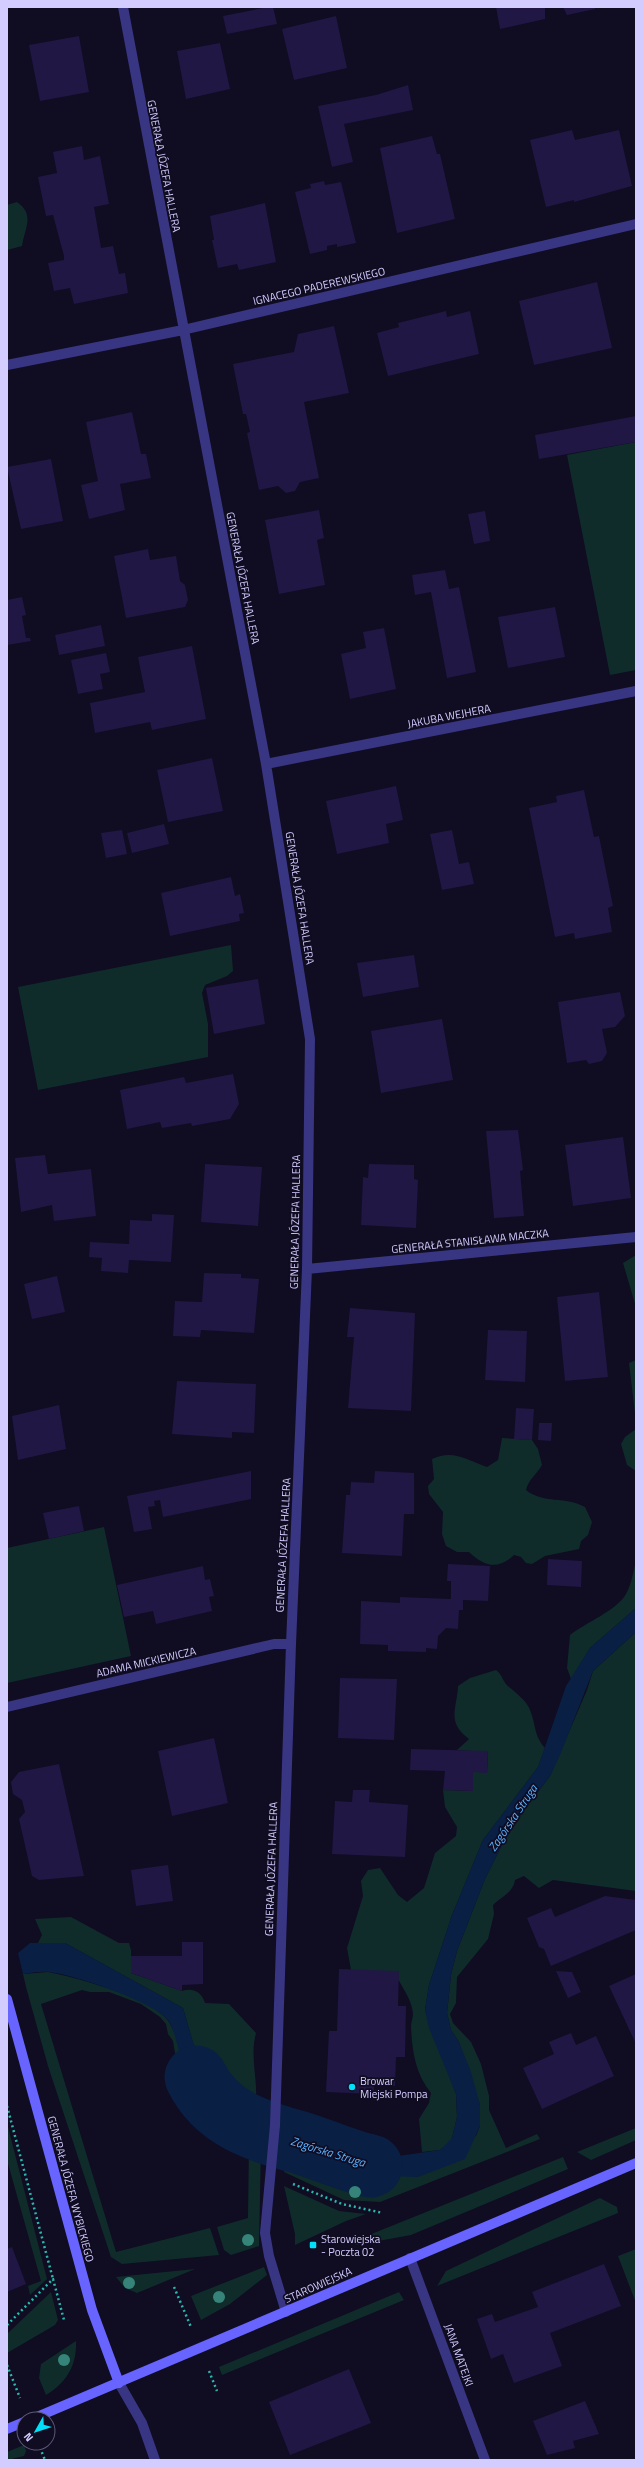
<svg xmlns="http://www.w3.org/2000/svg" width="643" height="2467" viewBox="0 0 643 2467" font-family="'Titillium Web',sans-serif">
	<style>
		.green { fill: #0f2c2b }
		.water { fill: #091f44 }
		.pier { fill: #100c22 }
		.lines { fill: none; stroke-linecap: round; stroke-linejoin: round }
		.river { stroke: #091f44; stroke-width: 63 }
		.building { fill: #201744 }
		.path { stroke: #28b8af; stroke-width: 2.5; stroke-dasharray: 2 3; stroke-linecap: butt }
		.lane { stroke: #383583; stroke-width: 10 }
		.street { stroke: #383583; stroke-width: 10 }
		.secondary { stroke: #6764ff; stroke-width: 10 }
		.tree { fill: #358379 }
		.poi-dot { fill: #00e0f8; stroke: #100c22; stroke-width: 1.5 }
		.labels { text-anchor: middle; stroke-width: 3.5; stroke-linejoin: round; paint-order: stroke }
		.street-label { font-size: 11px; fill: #d3cdff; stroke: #100c22 }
		.poi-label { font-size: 11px; fill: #d3cdff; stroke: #100c22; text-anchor: start }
		.water-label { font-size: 12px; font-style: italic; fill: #5bb4ff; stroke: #100c22 }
	</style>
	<rect width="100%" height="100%" fill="#100c22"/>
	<path class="green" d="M17,202C35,215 25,227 22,246L7,250V205Z
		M636,442V670L610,675L567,455Z
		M231,945L233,971L227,976L205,985L202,993L208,1024V1057L38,1090L18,987Z
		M636,1255V1307L623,1263Z
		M636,1360V1422L629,1363Z
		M636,1429V1471L627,1465L621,1444L625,1437Z
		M502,1438L532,1440L538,1449L542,1465C537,1474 528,1480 526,1490C543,1504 566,1496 585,1507L592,1522L588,1535L581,1541L579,1549L545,1556L532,1564L526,1563L521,1557L514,1555C498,1570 485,1567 469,1552H457L446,1546L442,1534L443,1512L429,1494L428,1486L434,1479L432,1459C453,1449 467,1460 487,1467L498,1460Z
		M104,1527L131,1656L7,1683V1548Z
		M636,1561V1608L590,1648L571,1679L567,1668L570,1635C585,1623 616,1611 626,1594C632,1583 633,1572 636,1561Z
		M636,1632V1891L553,1880L539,1888L524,1876L515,1880C513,1893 502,1896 493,1905L494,1914L488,1939L457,1977L456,2003L450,2014L453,2023L471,2042L481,2064L489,2096V2110L506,2148L537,2134L540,2139L380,2202L344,2200L284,2172L287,2152H301L326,2162L389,2176L476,2136L480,2126V2105L459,2042L451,2030L447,2013L451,1975L457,1951L485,1879L511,1827L550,1776L587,1690L593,1671Z
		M496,1670C503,1675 503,1683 509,1687C516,1693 527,1701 530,1710C536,1725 534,1736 545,1748L538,1767L483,1840L452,1915L429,1985L425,2010L456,2094L457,2117L452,2138L448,2144L440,2150L422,2152L419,2119L429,2103L431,2093C415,2073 412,2051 411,2026C411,2022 413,2018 413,2014C412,2001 404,1990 398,1979L351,1970L347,1948L363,1896L361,1881L368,1870L380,1868L398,1895L407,1902L424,1888L435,1853L456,1836L457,1827L445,1807L443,1790L473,1791V1772H487L488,1752L457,1750L469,1739C446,1722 457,1709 458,1686L470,1678Z
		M71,1917L119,1943H129L131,1950V1973L182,1991C193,1987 202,1992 205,2003L229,2004L256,2033C248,2063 263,2090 252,2118L229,2106L212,2085L198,2060L183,2008L65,1943H38L42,1935L35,1919Z
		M48,1972C78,1978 143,1996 164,2016C181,2032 181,2072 193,2093C204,2110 221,2120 236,2132C212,2137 189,2122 177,2102C174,2097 174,2089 173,2084L179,2077L173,2041L168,2034L166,2024L160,2017L141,2004L109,1992H90L82,1990L41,2004L116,2252L210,2228L219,2255L122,2264L111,2257L48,2066L26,1987L23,1974Z
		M7,2123L47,2279L30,2295L28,2286L41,2281L7,2160Z
		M636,2128V2140L591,2160L577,2152Z
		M249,2141L261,2144L259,2246L231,2255L224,2250L217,2227L248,2218Z
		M563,2157L568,2169L411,2235L356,2245L354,2241Z
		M284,2186L339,2211L366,2214L346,2221L295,2245V2234Z
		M600,2198L617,2207L618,2213L437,2286L446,2271Z
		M636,2249V2303L618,2256Z
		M264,2267L267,2275L230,2304L201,2320L191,2296Z
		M195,2269L137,2293L125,2288L116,2277Z
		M51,2292L58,2320L55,2325L7,2353V2334Z
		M399,2292L404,2300L222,2375L219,2367Z
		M76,2341C77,2365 67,2382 46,2395L39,2378L41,2364Z
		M24,2445L26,2451L24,2456L7,2460V2452Z"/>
	<path class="water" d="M636,1608V1632L593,1671L560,1755L550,1776L511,1827L485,1879L457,1951L451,1975L447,2013L451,2030L459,2042L471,2072L480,2105V2126L465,2159L418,2177L389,2176L326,2162L301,2152H287L288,2129L370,2160L440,2150L452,2138L457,2117L456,2094L429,2028L425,2010L429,1985L452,1915L483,1840L538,1767L566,1686L590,1648Z
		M30,1943H65L183,2008C196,2053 209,2110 262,2120L261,2144C240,2139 203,2111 193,2092C187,2080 184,2067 180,2054C176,2042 174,2024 164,2016C146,2000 73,1974 49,1972C35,1971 20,1975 7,1978V1956L18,1953Z"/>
	<path class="pier" d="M18,1953L23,1974L7,1978V1956Z"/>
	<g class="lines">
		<path class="river" d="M196,2077C217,2120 259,2131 301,2143C324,2150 347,2161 371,2166"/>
	</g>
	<path class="building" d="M268,7H273L277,24L227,34L223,16Z
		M496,7H548V8H545V19L500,29Z
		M563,7H595V9L567,15Z
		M336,16L347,68L294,80L282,29Z
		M79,36L89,92L40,101L29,45Z
		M220,43L230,89L186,99L177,51Z
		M408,85L413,110L344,124L353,162L332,167L318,106L376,95Z
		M572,130L575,140L619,130L632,186L574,202V200L546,207L530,140Z
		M432,136L437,154H440L455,219L397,233L380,148Z
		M82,146L84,160L100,156L109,204L94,207L101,248L113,246L119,274L125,273L128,293L74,304L70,288L54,291L48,263L64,260V256L53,215L46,216L38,177L57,173L53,152Z
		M324,181L325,185L341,182L356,243L337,247V244L327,246V250L310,254L295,192L311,188L310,184Z
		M265,203L276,262L239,270L237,264L218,268L212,240H214L210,216Z
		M597,282L612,348L534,365L519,301Z
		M446,311L447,317L470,311L479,354L388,376L377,333L399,327L398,323Z
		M334,326L349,393L304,402L319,478L300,482L295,491L286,493L278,486L259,490L247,433L250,432L246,414H243L233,364L294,352L298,334Z
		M132,412L141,454H146L151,478L120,484L125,510L89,519L81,485L98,481L86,422Z
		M636,416V442L539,459L535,435Z
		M51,459L63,521L21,529L7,467Z
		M319,510L324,538L317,540L325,585L279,594L265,520Z
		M485,511L490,541L474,544L468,514Z
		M148,549L150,560L176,556L180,581L185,585L188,600L185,607L126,618L114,556Z
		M445,570L449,589L459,587L476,672L447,678L431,592L415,595L412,575Z
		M22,597L26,615L22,616L26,638H30L31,641L7,645V600Z
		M555,607L565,657L508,668L498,617Z
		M101,625L105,646L59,655L55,635Z
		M384,628L396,689L350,699L341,654L366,648L363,632Z
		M192,646L206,719L152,730L150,722L95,733L90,703L145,692L138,657Z
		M106,653L110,672L100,674L103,689L78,694L71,660Z
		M212,758L223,811L168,822L157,770Z
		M396,786L403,820L386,824L389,843L337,854L326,801Z
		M584,790L594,837L599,836L613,906L608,908L612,932L575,939L574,933L555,937L529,808L557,802L556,796Z
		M164,824L169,844L132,853L127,833Z
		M122,830L127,854L106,858L101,833Z
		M452,830L459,864L469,862L474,884L442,890L430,834Z
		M231,877L235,896L240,894L244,913L239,914L240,921L170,936L161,893Z
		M414,955L419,987L363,997L357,963Z
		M258,979L265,1024L214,1034L206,988Z
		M620,992L625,1016L615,1027L602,1029L607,1053L602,1061L589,1064L586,1060L567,1063L558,1002Z
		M442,1019L453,1080L381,1093L371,1031Z
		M233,1074L239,1104L230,1119L192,1126L191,1123L162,1128L160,1122L127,1129L120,1090L184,1077L186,1083Z
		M518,1130L523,1170L520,1171L524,1216L494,1218L486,1131Z
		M623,1137L631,1198L573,1206L565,1145Z
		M45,1155L48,1174L91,1169L96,1216L54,1221L52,1205L21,1212L15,1158Z
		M205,1164L262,1167L258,1226L201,1222Z
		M369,1164L414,1165V1179L418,1180L416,1228L361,1225L363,1177L368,1178Z
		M152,1214L174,1215L171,1262L129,1260L128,1273L101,1271L102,1258L89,1257L90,1242L129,1244L130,1220L152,1221Z
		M204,1273L241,1274V1278L259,1279L254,1333L201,1330L200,1337L173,1336L175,1301L202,1302Z
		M57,1276L65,1312L32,1319L24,1284Z
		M599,1292L608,1377L565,1381L557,1297Z
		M350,1308L415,1313L411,1411L348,1408L354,1337H347Z
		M488,1330L527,1331L525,1382L485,1380Z
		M177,1381L256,1384L254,1433L232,1432V1438L172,1434Z
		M59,1405L66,1449L18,1460L12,1416Z
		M516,1408L534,1409L532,1440L514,1439Z
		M539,1423H552L551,1441L538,1440Z
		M251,1471V1499L163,1517L160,1500L154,1501L155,1506L148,1507L152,1529L134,1532L127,1496Z
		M375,1471L414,1473V1514H404L402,1556L342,1553L346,1495H350L351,1482L374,1483Z
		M79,1506L84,1531L49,1539L43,1513Z
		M548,1559L582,1561L581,1587L547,1585Z
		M448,1564L490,1566L488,1601L463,1600V1610H459L458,1629L446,1628L438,1636L437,1649L426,1648V1652L388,1651V1645L360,1644L361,1601L400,1603V1597L451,1599V1581H447Z
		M203,1566L205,1580L210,1579L214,1596L209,1597L212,1611L156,1624L153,1611L124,1617L117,1585Z
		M340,1678L397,1679L394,1740L338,1738Z
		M214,1738L228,1803L172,1816L158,1751Z
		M411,1749L488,1751L487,1773L473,1772V1791L443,1790L445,1771L410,1770Z
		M59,1764L84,1876L39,1880L32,1876L19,1819L25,1812L22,1800L13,1794L11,1782L19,1772Z
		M353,1790H370L369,1802L408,1805L405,1857L332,1854L335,1801L352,1802Z
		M168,1865L173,1901L136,1906L131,1870Z
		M605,1896L636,1900V1930L551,1966L544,1949L539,1947L527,1918L551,1908L555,1917Z
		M182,1942H203V1984L182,1985V1991L131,1973V1956H182Z
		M339,1969L399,1971L398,2006H406L405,2057H396L395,2086H374V2094L326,2092L329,2031H337Z
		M556,1971L572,1972L581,1992L568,1998Z
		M636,1974V2041L635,2042L609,1986Z
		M571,2033L576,2045L596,2036L614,2076L542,2109L523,2068L554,2054L549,2042Z
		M12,2247L26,2284L7,2292V2249Z
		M604,2264L621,2306L550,2333L562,2366L514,2383L503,2354L491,2359L477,2319L492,2314L495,2322L538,2307L532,2292Z
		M349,2369L371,2423L290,2455L269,2402Z
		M585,2401L599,2434L573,2441L575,2448L547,2455L533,2421Z"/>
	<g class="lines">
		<path class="path" d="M7,2106L53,2279
			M293,2184L342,2204L383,2213
			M174,2287L191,2327
			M7,2325L53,2279L64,2320
			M7,2365L20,2398
			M209,2371L217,2391
			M38,2443L45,2460"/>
		<path class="lane" d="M275,2125L265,2233L269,2256L286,2312"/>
		<path class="street" d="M123,7L266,764L310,1039L307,1269L291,1644L275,2125
			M7,365L183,330L636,224
			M266,764L636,691
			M307,1269L636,1237
			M7,1707L274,1644H291
			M410,2258L485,2460
			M119,2383L142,2423L155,2460"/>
		<path class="secondary" d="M7,1999L92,2310L119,2383
			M32,2419L636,2163
			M7,2429L24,2422"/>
	</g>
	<g class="tree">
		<circle cx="355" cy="2192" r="6"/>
		<circle cx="248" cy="2240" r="6"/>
		<circle cx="129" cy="2283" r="6"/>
		<circle cx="219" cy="2297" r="6"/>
		<circle cx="64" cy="2360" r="6"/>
	</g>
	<g class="poi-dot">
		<circle cx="352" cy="2087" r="4"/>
		<rect x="309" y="2241" width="8" height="8" rx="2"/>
	</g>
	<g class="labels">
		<g class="street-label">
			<text transform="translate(164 166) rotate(79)" y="4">GENERAŁA JÓZEFA HALLERA</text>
			<text transform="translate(319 286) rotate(-13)" y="4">IGNACEGO PADEREWSKIEGO</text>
			<text transform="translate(243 578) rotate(79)" y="4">GENERAŁA JÓZEFA HALLERA</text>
			<text transform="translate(449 716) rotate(-11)" y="4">JAKUBA WEJHERA</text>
			<text transform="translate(300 898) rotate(81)" y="4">GENERAŁA JÓZEFA HALLERA</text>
			<text transform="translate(295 1222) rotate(-89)" y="4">GENERAŁA JÓZEFA HALLERA</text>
			<text transform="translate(470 1241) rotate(-6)" y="4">GENERAŁA STANISŁAWA MACZKA</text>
			<text transform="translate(283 1545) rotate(-87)" y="4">GENERAŁA JÓZEFA HALLERA</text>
			<text transform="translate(146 1662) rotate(-13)" y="4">ADAMA MICKIEWICZA</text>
			<text transform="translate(271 1869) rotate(-88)" y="4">GENERAŁA JÓZEFA HALLERA</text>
			<text transform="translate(71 2189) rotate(75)" y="4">GENERAŁA JÓZEFA WYBICKIEGO</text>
			<text transform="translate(318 2285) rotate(-24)" y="4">STAROWIEJSKA</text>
			<text transform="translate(459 2355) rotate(70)" y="4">JANA MATEJKI</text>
		</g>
		<g class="poi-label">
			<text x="360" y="2085">Browar<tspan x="360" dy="13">Miejski Pompa</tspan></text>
			<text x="321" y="2243">Starowiejska<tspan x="321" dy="13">- Poczta 02</tspan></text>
		</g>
		<g class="water-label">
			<text transform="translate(513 1818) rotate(-56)" y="4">Zagórska Struga</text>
			<text transform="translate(328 2152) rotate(17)" y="4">Zagórska Struga</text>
		</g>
	</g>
	<rect width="643" height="2467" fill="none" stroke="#d3cdff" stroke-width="16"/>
	<g transform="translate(36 2431) rotate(231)"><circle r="19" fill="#100c22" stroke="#5e597a"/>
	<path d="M0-3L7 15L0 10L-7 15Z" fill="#00e0f8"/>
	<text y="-6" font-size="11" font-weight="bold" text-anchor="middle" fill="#d3cdff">N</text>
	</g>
</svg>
